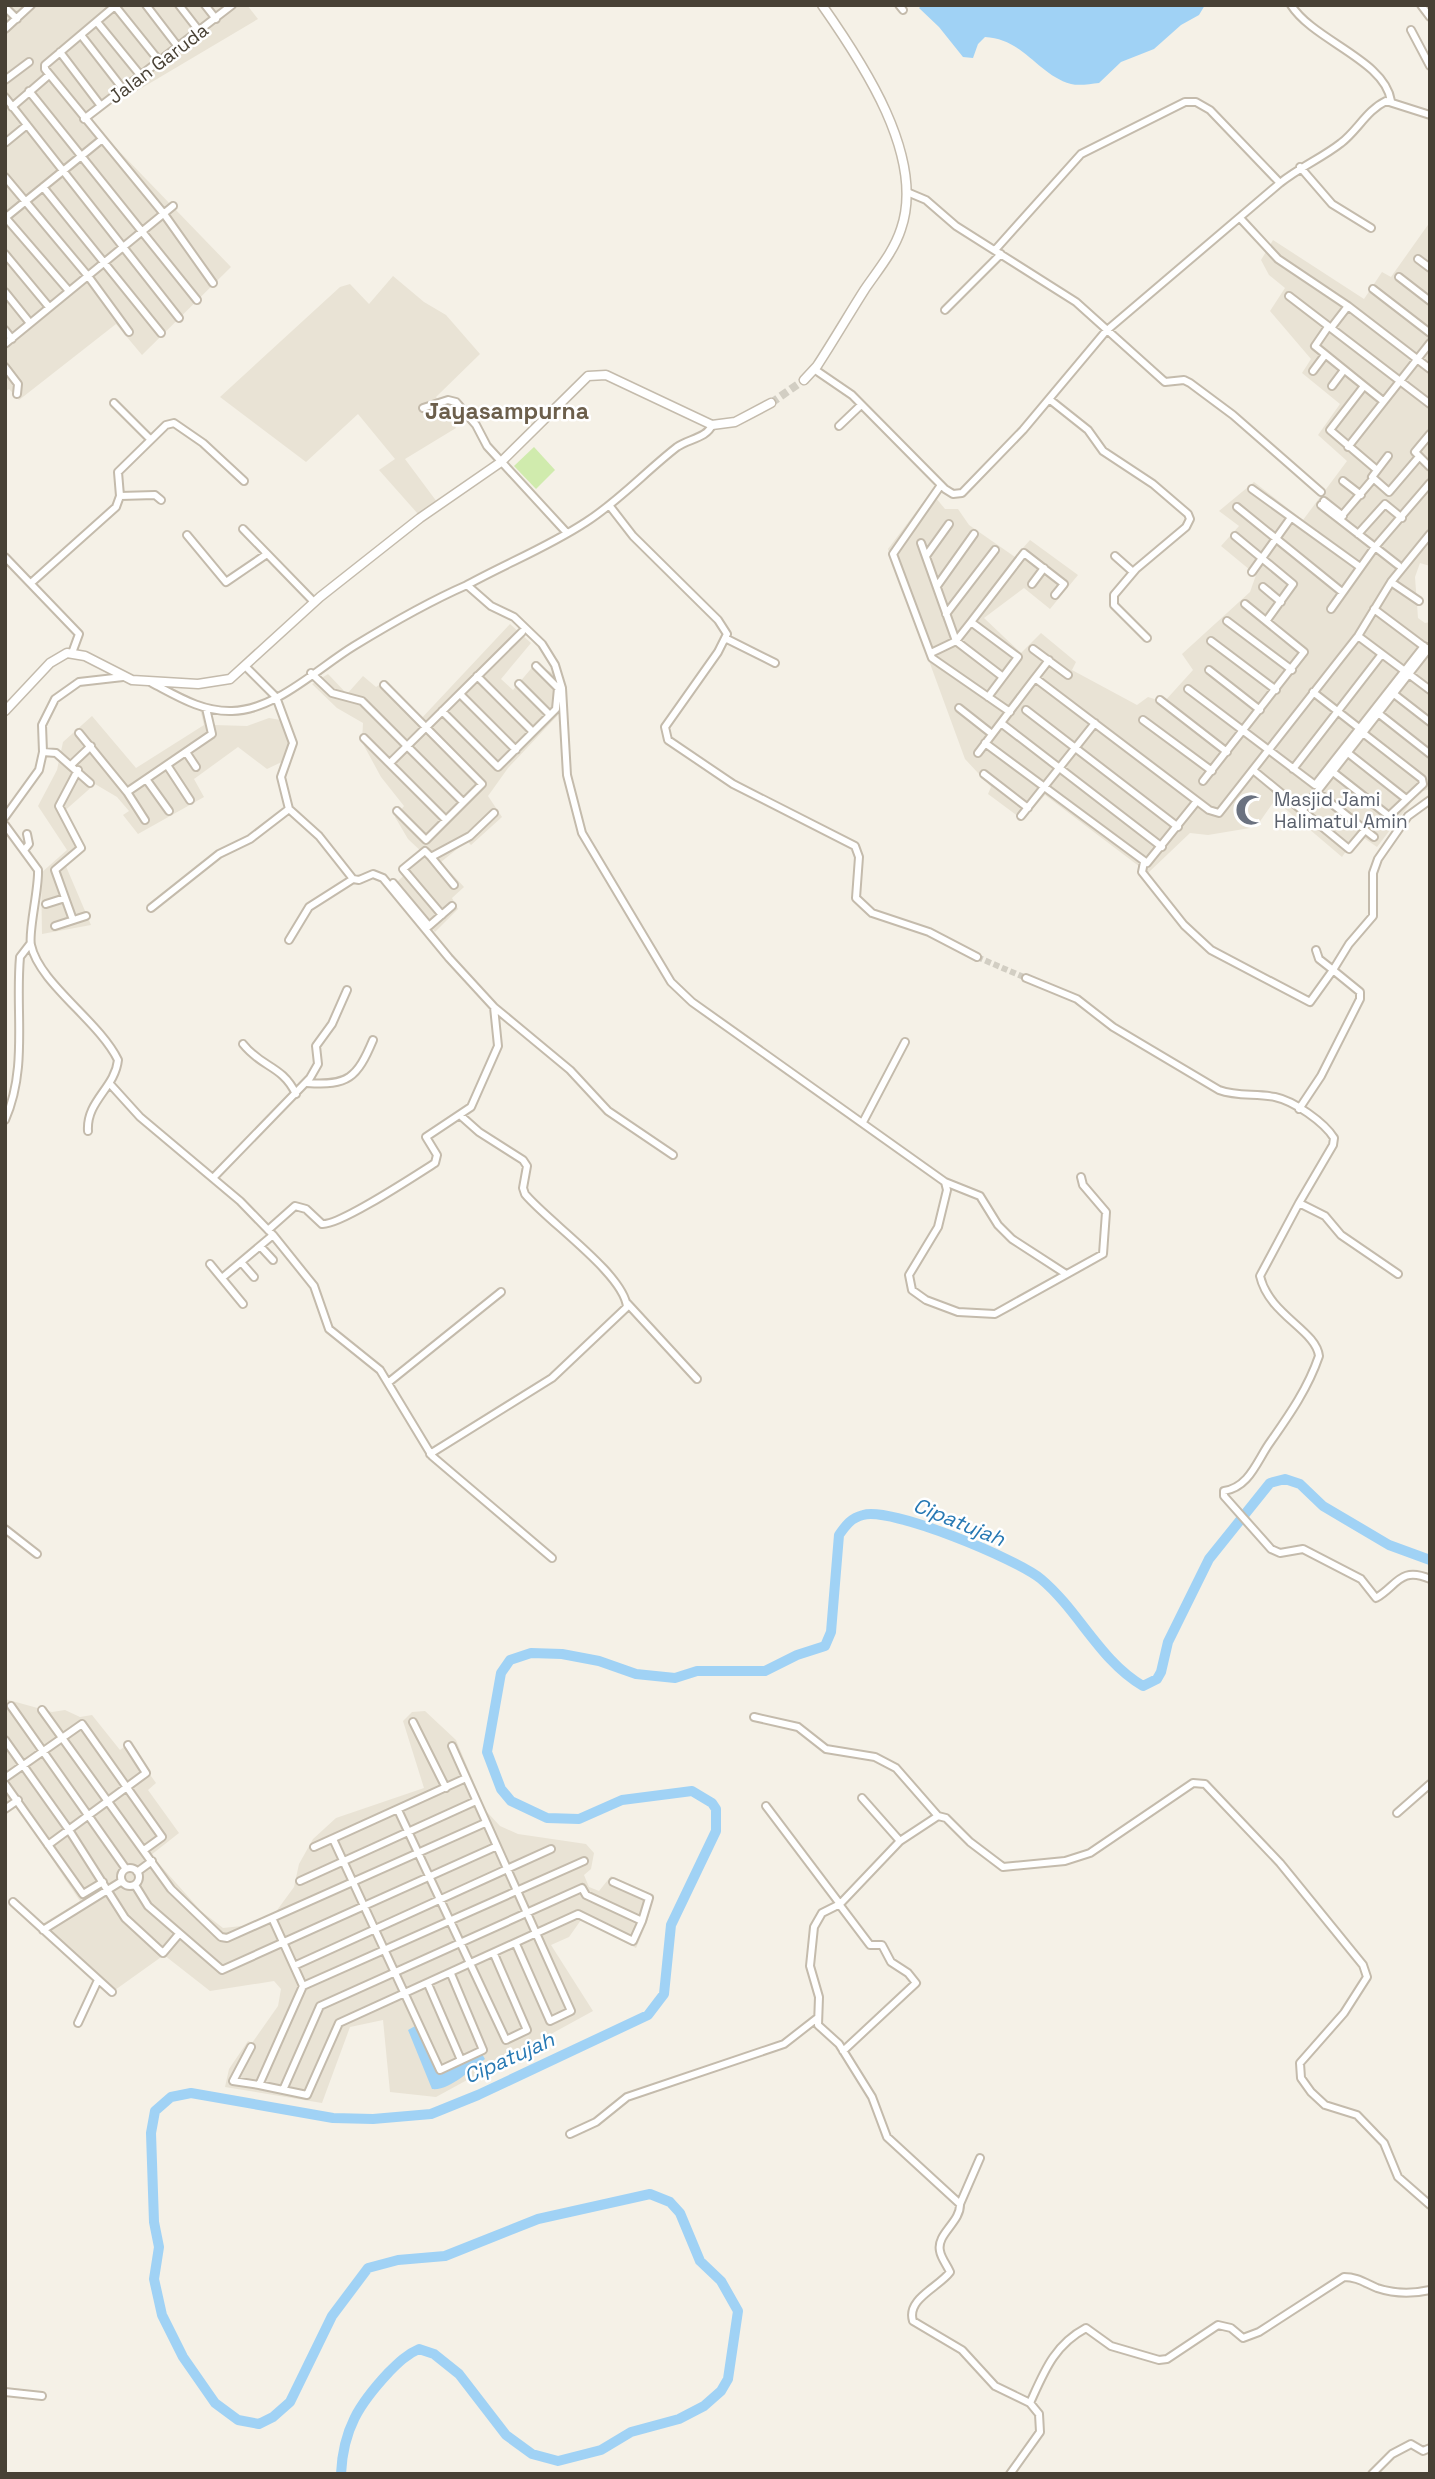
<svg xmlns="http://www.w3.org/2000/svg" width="1435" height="2479" viewBox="0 0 1435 2479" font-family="'Space Grotesk',sans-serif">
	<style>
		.residential { fill: #e9e3d5 }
		.green { fill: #d0ebad }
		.water { fill: #a0d2f5 }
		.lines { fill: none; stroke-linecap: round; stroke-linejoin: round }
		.river { stroke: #a0d2f5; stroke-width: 10 }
		.minor-tunnel { stroke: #d2cec3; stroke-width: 6; stroke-dasharray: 6 3; stroke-linecap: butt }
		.tertiary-tunnel { stroke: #d2cec3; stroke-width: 8; stroke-dasharray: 8 4; stroke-linecap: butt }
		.minor-casing { stroke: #c4bbac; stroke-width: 10 }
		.tertiary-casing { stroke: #c4bbac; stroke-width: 11 }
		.minor { stroke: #fff; stroke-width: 6 }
		.tertiary { stroke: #fff; stroke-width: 8 }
		.labels { text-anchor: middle; stroke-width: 5; stroke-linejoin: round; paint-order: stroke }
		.street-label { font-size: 19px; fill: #484135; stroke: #fff }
		.worship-label { font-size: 19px; fill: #5b616d; stroke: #fff; text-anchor: start }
		.water-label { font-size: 21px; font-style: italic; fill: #2678b3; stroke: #fff }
		.quarter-label { font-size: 23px; font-weight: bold; fill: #6c5f4c; stroke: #fff }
	</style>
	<rect width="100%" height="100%" fill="#f5f1e7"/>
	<path class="residential" d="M5,5H247L258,19L135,92H127L89,120L231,267L142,355L116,324L19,400L9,389L5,392Z
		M1430,222V566L1420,563L1415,577L1418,618L1425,623L1430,622V789L1419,792L1377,847L1358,834L1342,857L1275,800L1256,827L1208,835L1190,833L1148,873L1045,795L1023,820L988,794L991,787L965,759L888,549L931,492L945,509H958L969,525L1015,557L1030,540L1078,575L1050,609L1024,588L984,618L1021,653L1041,633L1076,662L1072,670L1137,705L1148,697L1164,702L1193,670L1182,654L1250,592L1256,575L1221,546L1239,526L1219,511L1254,482L1303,520L1347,461L1318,435L1340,404L1302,373L1311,359L1270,311L1285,288L1269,275L1261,260L1273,240L1364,299L1382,272L1391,277Z
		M393,276L424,302L446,315L480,354L436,397L456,428L405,459L437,502L418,514L379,470L395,459L358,414L306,462L220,397L340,287L350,284L369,304Z
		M510,624L531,643L501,679L513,690L535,664L555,674L560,691L559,714L508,768L488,796L502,817L471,845L467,841L441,862L464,887L452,898L458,909L435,932L395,884L425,855L408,839L395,817L404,806L381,777L362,742L363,723L337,708L312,684L328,674L347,694L363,676L376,687L384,682L419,721Z
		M200,709L211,715L214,725L247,726L269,718L281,720L291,744L290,758L267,769L238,747L194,779L204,797L138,834L123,815L129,811L117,797L95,784L61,814L84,849L65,864L91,925L42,934L41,873L67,850L38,806L57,770L63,742L92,716L136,768L204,725Z
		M5,1699L52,1712L65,1710L80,1717L92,1715L120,1750L128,1744L156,1783L148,1790L179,1833L151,1855L201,1911L223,1928L251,1925L275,1913L294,1887L299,1864L313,1839L336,1818L424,1788L403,1721L412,1712L425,1711L456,1740L486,1811L500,1826L518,1834L586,1844L594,1853L591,1869L584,1875L589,1887L599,1891L611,1876L654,1895L647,1922L636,1948L581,1920L569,1937L551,1945L593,2011L436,2097L390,2092L383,2020L350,2027L322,2103L225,2087L229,2069L248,2041L252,2043L278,2006L281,1989L274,1981L210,1991L164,1955L115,1990L39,1926L80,1901L17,1807L5,1815Z"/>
	<path class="green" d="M534,447L555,470L536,489L514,466Z"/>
	<path class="water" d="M922,5H1205L1199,15L1181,25L1154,49L1121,62L1099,83C1090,84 1079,86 1071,84C1038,75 1024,39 985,37L978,44L973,58L963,57L939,27L919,8Z
		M417,2025L438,2073L482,2054L485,2059C471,2069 450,2091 432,2089L408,2030Z"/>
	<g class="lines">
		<path class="river" d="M341,2474C343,2429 359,2404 389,2372C398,2363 407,2354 419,2349L434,2354L459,2374L506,2435L532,2454L558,2461L601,2450L631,2432L679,2419L704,2406L721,2391L728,2379L738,2311L721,2281L700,2261L680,2213L670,2202L650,2194L538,2219L445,2256L398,2260L368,2268L332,2316L290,2402L273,2417L259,2424L238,2420L215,2403L183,2357L162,2315L154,2279L159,2247L154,2222L151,2133L155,2111L171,2097L191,2093L333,2118L373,2119L431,2114L478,2095L648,2015L664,1994L671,1925L716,1831V1809L712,1803L692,1791L622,1800L579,1819L547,1818L511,1801L501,1789L487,1752L501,1673L510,1660L531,1653L562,1654L599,1661L636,1674L675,1678L697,1671H765L797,1655L825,1646L831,1632L839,1535C846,1525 851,1518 863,1515C892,1507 1017,1559 1041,1579C1079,1611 1100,1661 1143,1686L1157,1679L1161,1672L1168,1642L1209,1559L1270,1483L1285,1479L1300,1484L1323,1506L1389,1545L1430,1560"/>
		<path class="minor-tunnel" d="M977,957L1026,978"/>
		<path class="tertiary-tunnel" d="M771,403L804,380"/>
		<defs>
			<path id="minor" d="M116,5L45,65V69L164,214L213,283
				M146,5L179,48
				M179,5L200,32
				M205,5L216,19
				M899,5L903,10
				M1291,5C1314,41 1385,60 1391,101
				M1421,5L1430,17
				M115,6L160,62
				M5,7L17,19
				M97,22L141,76
				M5,29L31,5
				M1411,30L1430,66
				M81,35L123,89
				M60,52L101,106
				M5,80L29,62
				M29,91L197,300
				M5,97L179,318
				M12,107L49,75
				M84,119L232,5
				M5,143L27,125
				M1300,167L1332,204L1371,228
				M5,177L88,276L129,332
				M43,187L161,333
				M907,192L926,200L956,226L1076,302L1165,382L1184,380L1190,383L1233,415L1321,492
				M5,217L69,291
				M5,218L101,140
				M1240,218L1278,259L1348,306L1430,369
				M995,250L1081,154L1185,102H1196L1210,110L1280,183
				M5,254L49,307
				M1418,259L1430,268
				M1399,277L1430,301
				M1373,289L1430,333
				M5,292L30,323
				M1289,296L1430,404
				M945,310L1001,254
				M1328,327L1315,346L1383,401
				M1331,328L1348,306
				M5,330L12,339
				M5,344L173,206
				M5,367L18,384L17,394
				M814,369L852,395L945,489L953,494L962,493L1023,430L1106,331L1280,183C1300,167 1322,158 1341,143C1357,131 1367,110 1386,101L1430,115
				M1313,371L1325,355
				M1332,386L1344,370
				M1364,386L1330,430L1377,470
				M1049,399L1088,430L1103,451L1153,484L1188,514L1190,519L1186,527L1136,569L1114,595V605L1147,638
				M114,403L150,439
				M423,408L448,400L456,402L476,425L487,446L567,533
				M839,426L861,405
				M1430,434L1415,452L1430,467
				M1348,447L1430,343
				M1388,456L1372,477L1389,492L1418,458
				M1343,481L1361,495
				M941,485L893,554L932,658L1010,712
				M1252,489L1360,567
				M120,496L155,495L161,500
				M1324,501L1343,516
				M609,505L633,536L718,620L727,634L718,652L665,727L668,740L733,784L855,846L859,857L856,898L872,913L929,932L977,957
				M1321,505L1375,547L1430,483
				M1237,507L1342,592
				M1339,519L1373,479
				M243,529L314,602
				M1358,534L1385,504L1402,518
				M187,535L226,582L267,554
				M1235,536L1293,584L1267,620
				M921,543L956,641L1003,677
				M926,556L949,524
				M1115,556L1133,572
				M5,557L79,634L72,653
				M1252,572L1290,519
				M1391,582L1419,601
				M31,583L116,507L120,496L118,472L166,425L174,423L203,443L244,481
				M1032,584L1044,568
				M467,585C507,563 548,547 586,522C619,501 646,471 677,447C688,439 707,438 712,425
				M937,586L974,534
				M1263,587L1281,602
				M1331,609L1375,547L1398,565
				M1374,609L1426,648
				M946,614L995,550
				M1227,621L1292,670
				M1358,636L1430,690
				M727,639L775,663
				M1211,641L1276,690
				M1033,649L1068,675
				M931,653L956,641L971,622
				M245,666L276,697L293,743L281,777L289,809L319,836L353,879L359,880L373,874L383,878L449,958L494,1007L570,1070L608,1111L673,1155
				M1209,670L1260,710
				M311,673L332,693L362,701L463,802
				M477,676L533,732
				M1035,678L1049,660
				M152,683C177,696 202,712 232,711C276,710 318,668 354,646C390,624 428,602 467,585L491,606L514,617L542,644L555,665L562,688L567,775L582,833L671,982L692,1002L945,1182L947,1190L938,1227L909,1275L912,1290L926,1300L958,1312L995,1314L1103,1254L1106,1212L1083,1185L1081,1177
				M519,684L550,715
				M384,685L482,784L426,840L397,811
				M1188,689L1315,785L1424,646
				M1313,692L1359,728
				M460,694L516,750
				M1394,694L1430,722
				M988,697L1018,657L971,622L1024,553L1064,584L1055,595
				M1160,700L1227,752
				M959,708L992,734
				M1026,710L1178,827
				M442,711L498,767L556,709L558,688L536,666
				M1378,713L1430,754
				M1143,720L1212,771
				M1001,723L1162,847
				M79,733L127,792
				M364,738L446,820
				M985,743L1147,863L1197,801
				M43,752L56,753L90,783
				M186,752L196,767
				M978,753L1035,678L1209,810L1219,813L1358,636L1391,582L1430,534
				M1348,753L1405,798
				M390,763L522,632
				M71,765L91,746
				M167,765L190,800
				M1293,769L1382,654
				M1253,770L1349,849L1365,830
				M1333,772L1389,816L1423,784L1422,779L1363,733
				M984,774L1028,808
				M146,779L169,811
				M1203,781L1304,652L1245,604
				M1317,792L1374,837
				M1302,811L1430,647
				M1021,816L1095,723
				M5,817L39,770L43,752L42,725L55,699L79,682L123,677
				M145,820L127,792L212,734L206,708
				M5,825L38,870C39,889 28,932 31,945C39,983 99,1021 118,1060C115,1088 86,1101 88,1131
				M25,849L29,844L27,834
				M431,857L454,885
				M1144,862L1142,872L1184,925L1211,950L1310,1002L1333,970L1319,959L1316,950
				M393,883L429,926L452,906
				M46,904L65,898
				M151,908L219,854L250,839L289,809
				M442,915L403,869L425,851L431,857L470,836L494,813
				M73,920L55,870L81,848L59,806L78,770
				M55,926L86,916
				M289,940L309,907L353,879
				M1026,978L1077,999L1113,1027L1219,1090C1238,1097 1255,1093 1275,1097C1294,1101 1324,1122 1334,1138L1333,1145L1299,1203L1325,1216L1341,1235L1398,1274
				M243,1044C262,1068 282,1065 296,1094
				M307,1083C348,1086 357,1078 373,1040
				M111,1085L140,1117L240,1201L273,1235L314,1286L329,1329L380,1370L432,1456L552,1558
				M1299,1109L1321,1076L1360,999V992L1333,970L1349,944L1373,916V873L1378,859L1408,816L1430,800
				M5,1120C28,1068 15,1012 20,957L30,944
				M863,1122L905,1042
				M213,1178L310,1078L318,1064L316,1046L332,1024L347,990
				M945,1182L980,1196L998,1225L1012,1239L1066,1274
				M1299,1203L1260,1276C1269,1315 1316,1330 1319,1356C1308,1388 1290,1414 1271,1441C1257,1460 1250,1487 1224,1491V1496L1271,1549L1280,1553L1303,1549L1361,1579L1376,1598C1397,1586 1400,1566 1430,1579
				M268,1230L295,1206L306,1209L322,1224C339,1226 416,1175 435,1163L437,1155L426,1137L471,1107L498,1046L494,1007
				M260,1246L273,1260
				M241,1262L254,1277
				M210,1264L243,1304
				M222,1278L273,1235
				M627,1303L697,1379
				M389,1382L501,1292
				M430,1454L552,1378L627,1307C624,1274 547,1221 525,1194L523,1188L527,1166L523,1160L479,1132L461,1116
				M5,1529L37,1554
				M11,1706L126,1869
				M42,1710L171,1889L221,1937L227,1938L485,1823
				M754,1717L798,1727L826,1749L875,1757L896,1768L938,1816
				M413,1722L446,1788
				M5,1740L69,1830L125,1918L163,1953L179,1934
				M452,1746L571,2011L550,2021L516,1944
				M5,1778L82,1724L162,1837L144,1850
				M5,1784L83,1894L103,1882
				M862,1798L900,1841
				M766,1806L840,1904
				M5,1809L18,1800
				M398,1810L506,2040L527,2030L494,1954
				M1397,1813L1430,1784
				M333,1839L440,2070L483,2050L451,1974
				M48,1845L146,1773L128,1745
				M314,1847L466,1778
				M121 1877a9 9 0 1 1 18 0a9 9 0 1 1-18 0Z
				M137,1872L152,1861
				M300,1881L476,1801
				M613,1882L649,1898L642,1921
				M135,1885L148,1906L222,1970L495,1847
				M13,1902L112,1992
				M839,1904L870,1945H882L891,1962L908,1973L916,1983L843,2051
				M273,1920L303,1986
				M43,1930L122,1881
				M294,1966L551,1849
				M428,1984L461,2060
				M78,2023L98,1980
				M251,2047L233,2081L259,2085L303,1986L584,1861
				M259,2085L307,2095L339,2023L578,1914L633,1941L642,1921L586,1895L582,1888L320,2006L283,2090
				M570,2134L596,2122L627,2097L784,2044L816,2019
				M960,2204L980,2158
				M5,2392L42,2396
				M1030,2403L995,2386L962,2350L913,2321C906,2299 939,2287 950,2272C947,2265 941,2258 940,2251C936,2234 961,2222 960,2204L887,2137L872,2097L839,2044L818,2025L819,1997L810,1966L814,1927L822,1913L840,1904L900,1841L938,1816L946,1818L970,1842L1003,1867L1065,1861L1090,1853L1193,1783L1205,1784L1280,1863L1363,1965L1367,1977L1344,2013L1300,2063L1301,2078L1311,2092L1325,2105L1357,2115L1384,2143L1398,2177L1430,2205
				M1010,2474L1040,2432L1039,2414L1030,2403C1044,2372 1054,2345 1086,2328L1111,2346L1159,2360L1167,2359L1218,2325L1231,2328L1243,2338L1259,2332L1344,2277C1357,2277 1365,2283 1377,2288C1395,2294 1412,2294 1430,2290
				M1372,2474L1392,2454L1411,2444L1423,2451L1430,2448"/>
			<path id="tertiary" d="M804,380L817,366C834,340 849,314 865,289C878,270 894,251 901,229C926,157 862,62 822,5
				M5,711L50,663L67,653L85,656L132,680L198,684L230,679L320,597L420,518L501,462L588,376L606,375L712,425L735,422L771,403"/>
		</defs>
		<use href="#minor" class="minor-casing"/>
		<use href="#tertiary" class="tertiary-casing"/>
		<use href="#minor" class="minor"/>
		<use href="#tertiary" class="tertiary"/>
	</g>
	<defs>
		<symbol id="mosque-bare" viewBox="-9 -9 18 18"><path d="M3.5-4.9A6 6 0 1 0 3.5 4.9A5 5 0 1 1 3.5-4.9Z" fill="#6b7280" stroke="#fff" stroke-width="2.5" paint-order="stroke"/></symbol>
	</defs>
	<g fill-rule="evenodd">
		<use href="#mosque-bare" x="1229" y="788" width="44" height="44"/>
	</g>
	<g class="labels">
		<g class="street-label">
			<text transform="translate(158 63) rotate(-37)" y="7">Jalan Garuda</text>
		</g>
		<g class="worship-label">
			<text x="1274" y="806">Masjid Jami<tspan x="1274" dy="22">Halimatul Amin</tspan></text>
		</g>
		<g class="water-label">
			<text transform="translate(959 1522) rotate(22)" y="7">Cipatujah</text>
			<text transform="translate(509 2058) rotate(-24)" y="7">Cipatujah</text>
		</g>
		<g class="quarter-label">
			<text x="507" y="419">Jayasampurna</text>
		</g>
	</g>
	<rect width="1435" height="2479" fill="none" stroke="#484135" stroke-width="14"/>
</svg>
